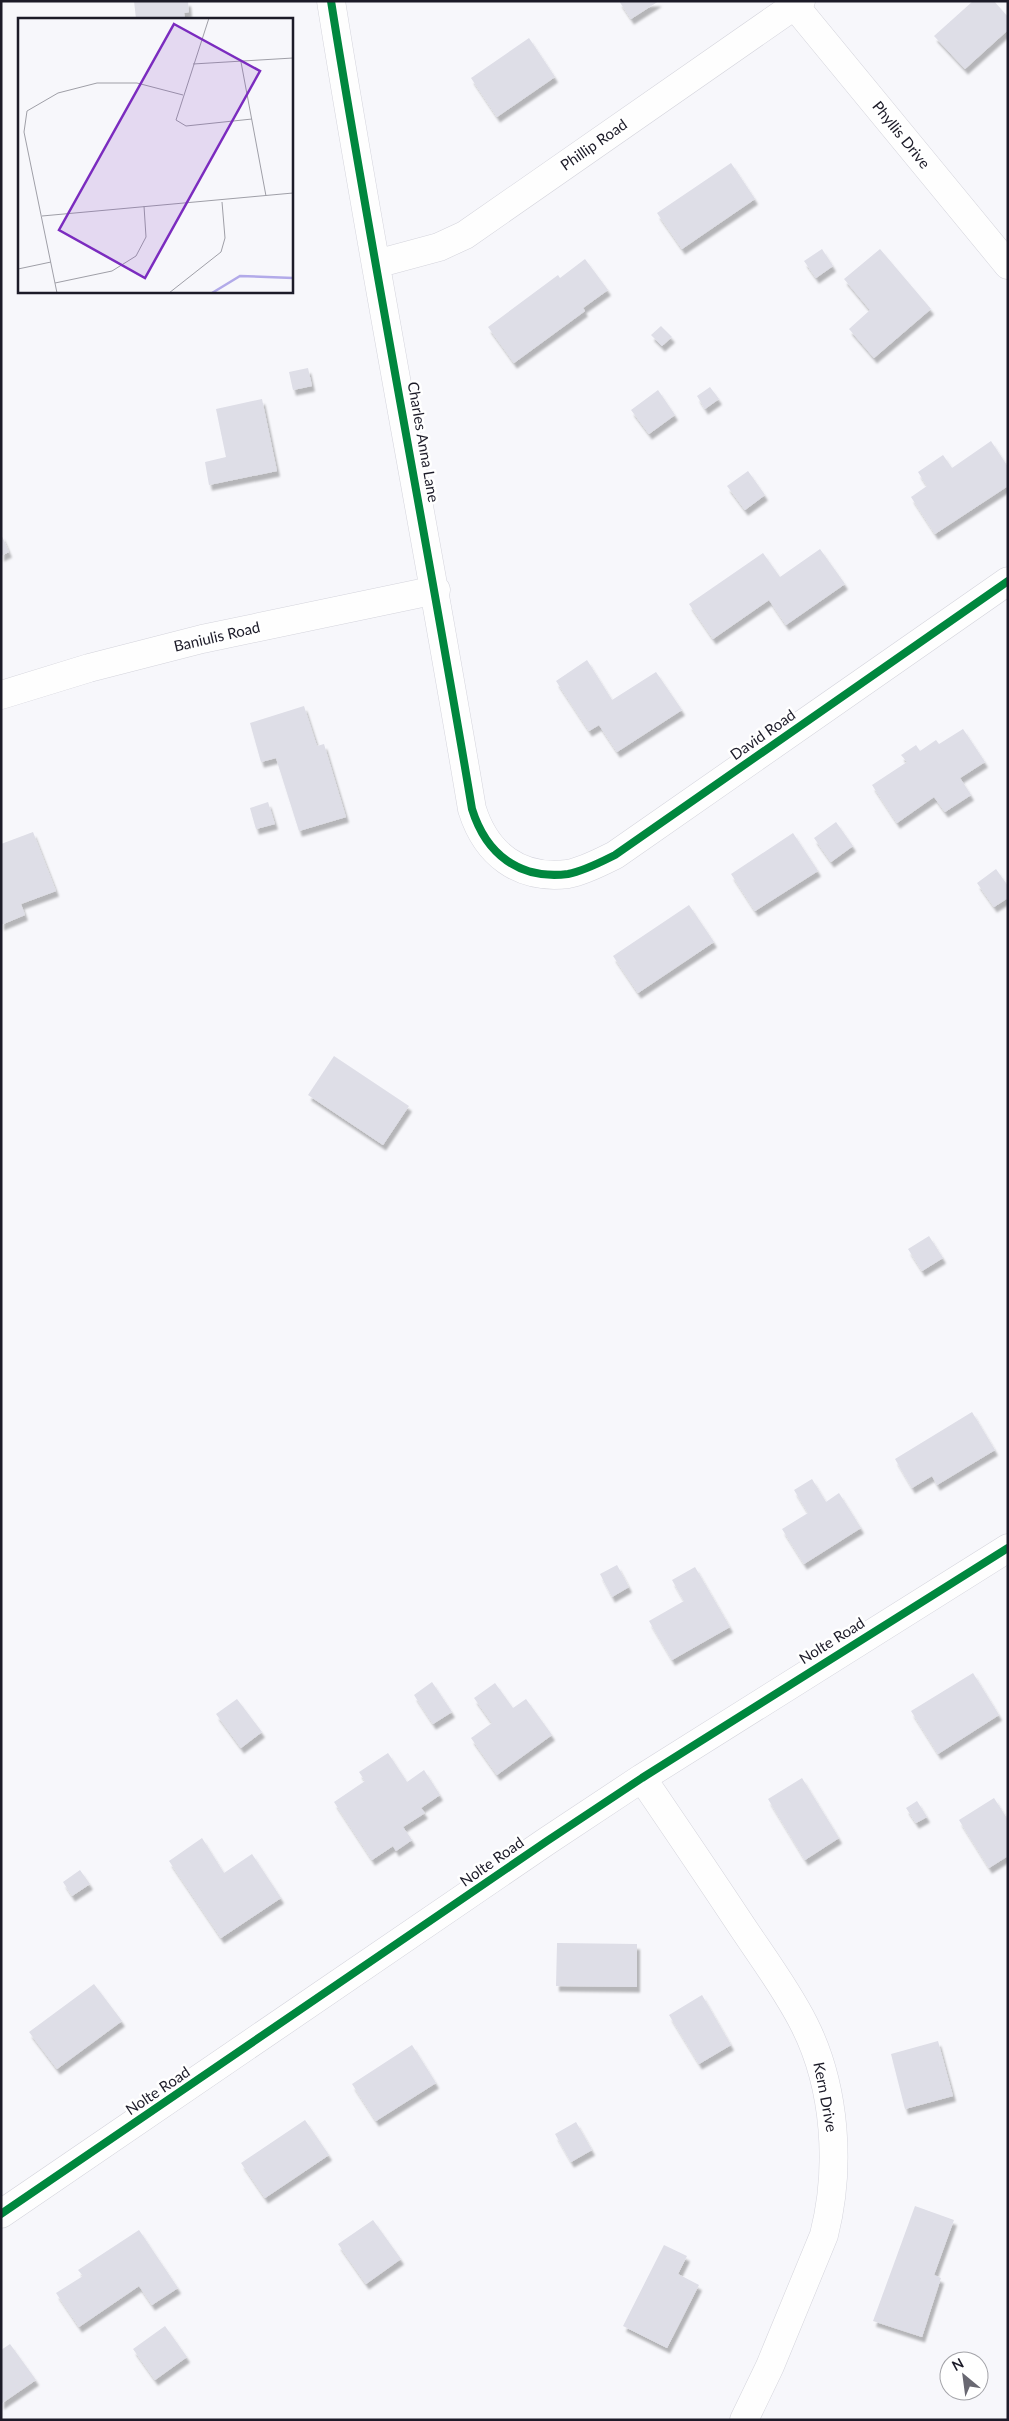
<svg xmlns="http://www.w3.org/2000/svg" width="1009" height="2421" viewBox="0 0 1009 2421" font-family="Lato,sans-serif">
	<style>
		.building { fill: #dedee7; filter: url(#shadow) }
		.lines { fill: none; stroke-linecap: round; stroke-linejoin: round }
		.street-casing { stroke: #d4d4dc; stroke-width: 29 }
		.street { stroke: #fefefe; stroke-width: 28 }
		.cycleway-casing { stroke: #fff; stroke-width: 11 }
		.cycleway { stroke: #00873e; stroke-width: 8 }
		.labels { text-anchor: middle; stroke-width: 5; stroke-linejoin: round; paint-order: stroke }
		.street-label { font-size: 15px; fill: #1c1b28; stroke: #fff }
		.inset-river { fill: none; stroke: #b2aae9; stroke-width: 2.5 }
		.inset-road { fill: none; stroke: #9f9fa7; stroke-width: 1 }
		.view { fill: #7b2cbf; fill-opacity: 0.15; stroke: #7b2cbf; stroke-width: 2.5 }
		.inset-edge { fill: none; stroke: #1c1b28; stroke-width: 2.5 }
	</style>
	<defs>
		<filter id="shadow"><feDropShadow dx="3" dy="5.5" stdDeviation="1" flood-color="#0004"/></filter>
	</defs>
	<rect width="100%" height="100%" fill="#f7f7fb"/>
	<path class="building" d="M134,1H188L189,12L184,13L185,19H136Z
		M619,1H659L631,19Z
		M973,1H994L1008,17V30L965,69L934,36Z
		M529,38L555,77L497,117L471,78Z
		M731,163L755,199L682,249L657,213Z
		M822,249L833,266L816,278L804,261Z
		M880,249L931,309L874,358L849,329L870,310L844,279Z
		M585,259L608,290L583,308L585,311L514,363L488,327L558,275L560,278Z
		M661,326L672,337L662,346L651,335Z
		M308,368L312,386L293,390L289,372Z
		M710,387L719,399L705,409L697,396Z
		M658,390L675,415L649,434L631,410Z
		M262,399L277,471L209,485L205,462L226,457L216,409Z
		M991,441L1008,467V486L935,534L911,497L927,486L918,472L943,455L952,468Z
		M748,471L765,495L745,510L727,486Z
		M1,534L9,552L1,556Z
		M820,549L845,584L786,625L769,600L713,639L689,604L763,553L780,577Z
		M587,660L612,700L656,672L682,710L617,752L599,725L589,731L556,681Z
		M304,706L317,746L324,744L346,817L299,831L276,758L261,762L250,723Z
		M963,729L985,762L960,778L971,795L945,812L934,797L897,823L872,785L907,762L901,755L916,745L920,751L936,740L939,744Z
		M268,802L275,824L256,829L250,808Z
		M836,822L853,846L831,862L814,838Z
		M33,832L56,891L21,904L25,915L1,925V844Z
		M793,833L818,871L755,911L731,874Z
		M996,869L1008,886V898L994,907L977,883Z
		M689,905L714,942L638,993L613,956Z
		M334,1056L409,1106L383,1145L308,1095Z
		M929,1236L943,1258L922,1271L908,1249Z
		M972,1412L995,1450L937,1485L932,1476L912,1488L895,1459Z
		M812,1479L826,1502L839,1493L861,1528L804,1564L782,1529L808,1513L794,1490Z
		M617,1565L629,1587L612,1597L600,1574Z
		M695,1567L730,1627L672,1660L649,1621L684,1601L672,1580Z
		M973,1673L999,1715L938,1754L911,1711Z
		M432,1682L452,1712L433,1724L414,1695Z
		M495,1683L513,1708L526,1699L552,1735L497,1775L471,1738L492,1723L474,1698Z
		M237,1699L262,1732L241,1748L216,1714Z
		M388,1753L407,1782L424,1770L440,1795L421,1808L425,1813L403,1827L412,1840L396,1851L393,1846L372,1860L334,1802L365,1781L359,1772Z
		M802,1778L839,1838L805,1860L768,1799Z
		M994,1798L1008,1820V1856L989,1868L959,1820Z
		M917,1801L927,1817L916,1823L906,1808Z
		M202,1838L224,1873L252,1854L281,1898L221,1938L169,1861Z
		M80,1870L90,1884L72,1896L63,1882Z
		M557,1943L637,1944V1987L556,1986Z
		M94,1984L122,2021L57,2069L29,2032Z
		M702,1995L731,2045L699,2064L669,2015Z
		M938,2041L953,2096L905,2109L891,2054Z
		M412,2045L436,2083L376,2121L352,2084Z
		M305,2120L329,2155L265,2198L241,2163Z
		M576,2122L592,2150L571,2162L555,2134Z
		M915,2206L954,2220L934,2275L941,2278L922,2337L873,2321Z
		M373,2220L401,2259L366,2284L338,2244Z
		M139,2230L178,2288L152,2305L139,2286L79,2327L56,2293L83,2276L78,2270Z
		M664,2245L687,2256L678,2274L699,2285L667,2348L623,2326Z
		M165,2326L187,2357L155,2380L133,2349Z
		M10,2344L36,2380L1,2404V2350Z"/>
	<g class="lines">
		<defs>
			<path id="street" d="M331,1C374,271 427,539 472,809C486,854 519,880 568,874C584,871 601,862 615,855L1008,581
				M795,6L1008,265
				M376,264L439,247L465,235L801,1
				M1,695L89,668L202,639L436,590
				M642,1778C674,1825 706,1872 737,1919C760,1954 786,1988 804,2024C836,2087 841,2168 824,2235L770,2366L744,2420
				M1,2214L547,1841L642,1778L1008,1548"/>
		</defs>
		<use href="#street" class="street-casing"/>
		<use href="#street" class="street"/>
		<defs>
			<path id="cycleway" d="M331,1C374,271 427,539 472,809C486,854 519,880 568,874C584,871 601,862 615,855L1008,581
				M1,2214L547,1841L642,1778L1008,1548"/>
		</defs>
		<use href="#cycleway" class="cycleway-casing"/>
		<use href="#cycleway" class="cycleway"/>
	</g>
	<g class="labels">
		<g class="street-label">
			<text transform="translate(901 135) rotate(51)" y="5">Phyllis Drive</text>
			<text transform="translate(594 145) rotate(-35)" y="5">Phillip Road</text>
			<text transform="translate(423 442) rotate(80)" y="5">Charles Anna Lane</text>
			<text transform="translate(217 637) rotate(-13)" y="5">Baniulis Road</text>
			<text transform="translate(763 735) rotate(-35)" y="5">David Road</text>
			<text transform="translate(832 1641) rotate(-32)" y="5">Nolte Road</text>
			<text transform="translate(492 1862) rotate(-35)" y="5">Nolte Road</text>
			<text transform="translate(158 2091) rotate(-34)" y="5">Nolte Road</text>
			<text transform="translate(825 2097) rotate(79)" y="5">Kern Drive</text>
		</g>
	</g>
	<g transform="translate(18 18)">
		<rect width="275" height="275" fill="#f7f7fb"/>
		<path class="inset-river" d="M194,275L222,258L275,260"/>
		<path class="inset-road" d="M191,0L158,102L168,108L234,101M223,44L248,178M175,46L275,40M24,198L275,175M0,251L33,244M37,265L94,253L118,238L128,219L126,188M39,275L6,114L9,93L40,75L79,65H119L165,77M151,275L203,234L207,220L204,184"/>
		<path class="view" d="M156,6L242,53L127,260L41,212Z"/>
		<rect width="275" height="275" class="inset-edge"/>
	</g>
	<rect width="1009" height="2421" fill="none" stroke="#1c1b28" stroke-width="5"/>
	<g transform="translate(964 2376) rotate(331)"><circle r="24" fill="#ffffff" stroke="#a4a4a9"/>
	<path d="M0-4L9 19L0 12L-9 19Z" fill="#696872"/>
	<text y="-8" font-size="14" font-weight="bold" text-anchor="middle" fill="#1c1b28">N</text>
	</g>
</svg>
